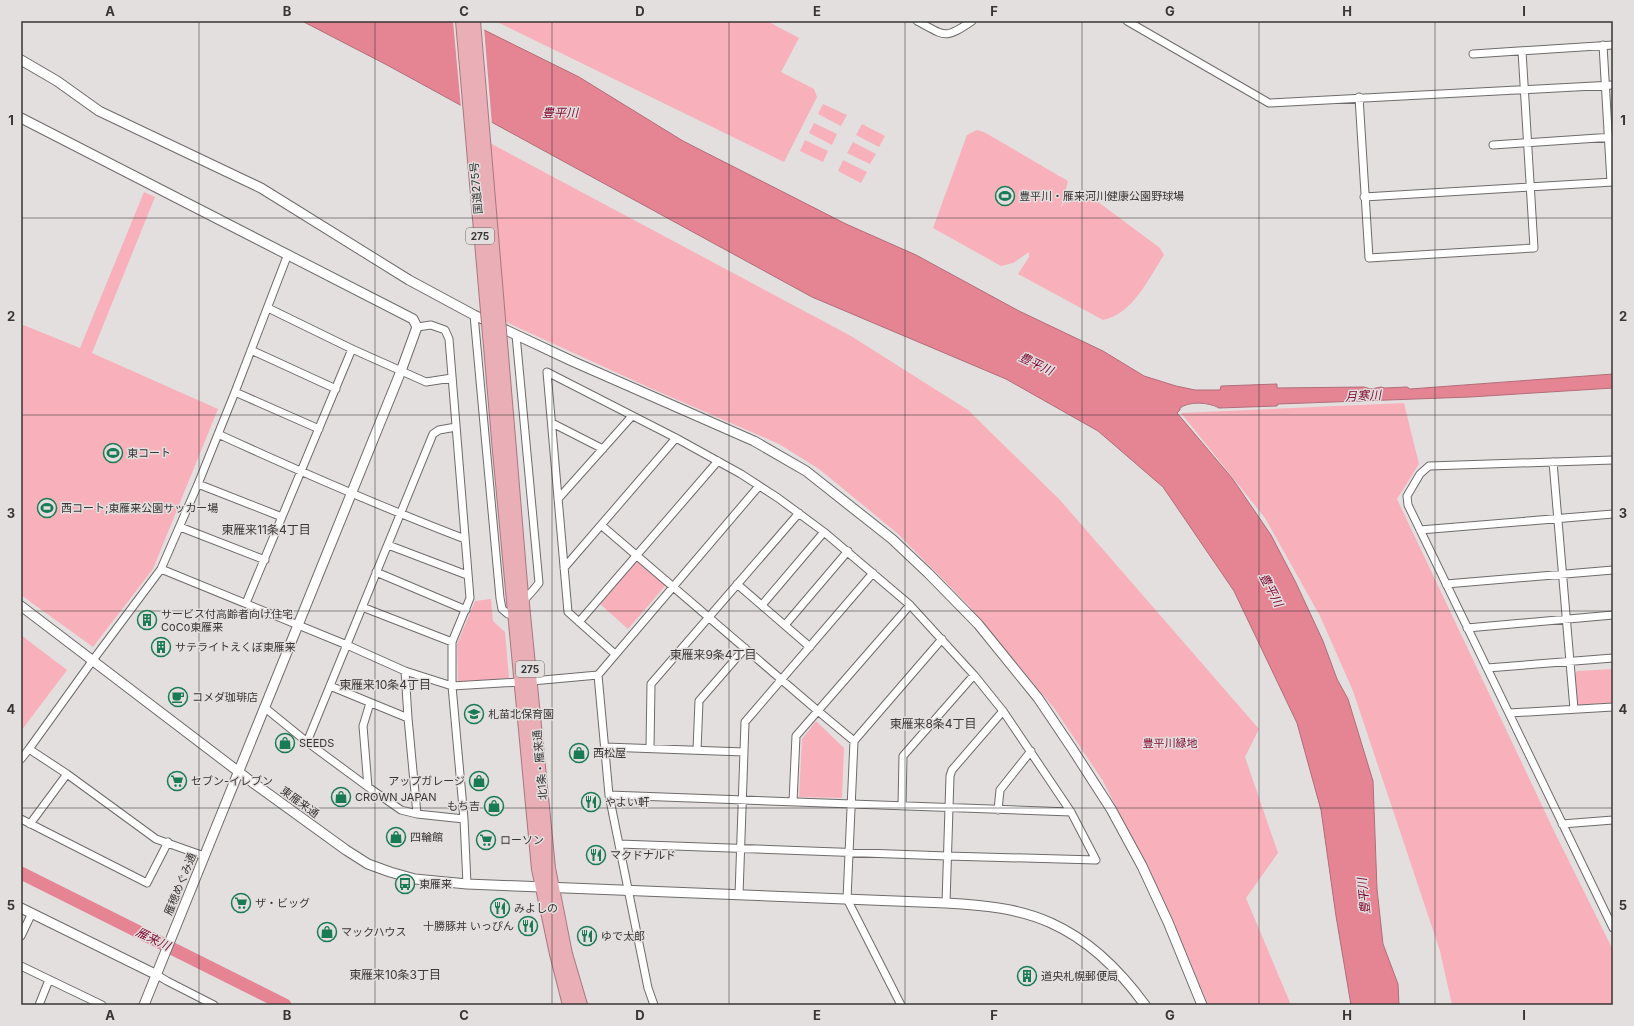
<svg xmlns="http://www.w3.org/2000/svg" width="1634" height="1026" viewBox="0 0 1634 1026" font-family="Inter,'Noto Sans JP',sans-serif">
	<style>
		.green { fill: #f8b1ba }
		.water { fill: #e58594; stroke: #b16d78 }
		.pier { fill: #e3dfdf }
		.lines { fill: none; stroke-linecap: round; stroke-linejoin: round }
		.river { stroke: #e58594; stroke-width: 13 }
		.minor-casing { stroke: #6f6b6b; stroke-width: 9 }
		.tertiary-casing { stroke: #6f6b6b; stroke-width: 11 }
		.trunk-casing { stroke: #a8777d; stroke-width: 14 }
		.minor { stroke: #fff; stroke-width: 7 }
		.tertiary { stroke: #fff; stroke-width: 9 }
		.trunk { stroke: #eaaeb6; stroke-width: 12 }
		.trunk-bridge-casing { stroke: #a8777d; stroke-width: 14; stroke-linecap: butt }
		.trunk-bridge { stroke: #eaaeb6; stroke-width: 12 }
		.grid { fill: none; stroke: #373535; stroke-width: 1; stroke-opacity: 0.55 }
		.labels { text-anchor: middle; stroke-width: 3; stroke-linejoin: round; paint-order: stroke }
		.shield { fill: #e3dfdf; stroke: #6b6868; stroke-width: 1 }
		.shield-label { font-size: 10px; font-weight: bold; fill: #373535 }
		.street-label { font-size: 11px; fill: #373535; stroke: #e3dfdf }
		.poi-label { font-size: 11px; fill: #373535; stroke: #e3dfdf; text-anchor: start }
		.park-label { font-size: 11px; fill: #830e33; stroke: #e3dfdf }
		.water-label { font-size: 12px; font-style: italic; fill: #810b32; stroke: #e3dfdf }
		.neighbourhood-label { font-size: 12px; fill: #3b3838; stroke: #e3dfdf }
		.neatline { fill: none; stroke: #373535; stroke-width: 1.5 }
		.grid-label { font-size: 13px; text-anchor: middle; font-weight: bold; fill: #373535 }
	</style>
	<rect width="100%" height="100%" fill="#e3dfdf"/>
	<path class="green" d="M495,21H767L799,38L781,72L814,89L817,97L784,162Z
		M823,104L847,115L841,126L818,114Z
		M814,123L837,134L832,145L809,133Z
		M862,124L885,136L879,147L856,135Z
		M977,130L984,132L1068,181L1061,208L1069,193H1086L1160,248L1164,255C1148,279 1133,314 1103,320L1018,274L1029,257V252L1013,263L1001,266L933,228L967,135Z
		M805,140L828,151L823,162L800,151Z
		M488,142L851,336L968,410L1060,500L1259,729L1245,757L1278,853L1246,898L1291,1005H1208L1174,924L1103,781L1054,708L969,606L897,533L819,469L779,444L650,388L506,322Z
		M853,142L876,154L870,164L847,153Z
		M843,160L867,172L861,183L838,171Z
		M144,192L155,197L92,353L218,409L153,569L93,647L21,595V324L80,348Z
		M1404,403L1419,464L1397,499L1555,833L1613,950V1005H1452L1440,951L1353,691L1320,616L1265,518L1181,413Z
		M638,560L666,585L628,629L600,604Z
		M491,599L493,621L505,632L509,678L458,683L457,644L475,601Z
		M21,635L67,670L21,731Z
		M1613,669V704L1579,706L1577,705L1575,674L1577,671Z
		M816,721L844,748L842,798L799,797L802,739Z"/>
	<path class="water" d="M302,21H466L579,77L683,141L846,224L916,255L1019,311L1103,351L1144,376L1176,386L1195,390H1220L1221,386L1277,384V388L1364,387L1371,389L1381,387L1385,388L1407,387L1410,389L1613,374V388L1470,397L1278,404L1277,406L1219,408C1209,402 1189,401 1180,408V410L1177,413L1232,478L1271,535L1296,583L1323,641L1337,679L1348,699L1373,781L1377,889L1383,944L1398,984L1399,1005H1351L1336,916L1321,810L1297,723L1234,591L1163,487L1098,431L1006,379L812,297L387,65Z"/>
	<path class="pier" d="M453,21H471L484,28L492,125L461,108Z"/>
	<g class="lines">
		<path class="river" d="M21,873L285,1005"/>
		<defs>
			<path id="minor" d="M917,21C946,36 944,40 972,21
				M1127,21L1269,103L1613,85
				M1603,45L1611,182
				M1473,54L1613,45
				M1359,97L1369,258L1534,248L1522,51
				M1493,145L1613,137
				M1364,197L1613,182
				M268,308L352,349L426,382L452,378
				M474,315L500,598L502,609L508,614C517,609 532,592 539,583L516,335
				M417,327L431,325L445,330L449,339L470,598L452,642V686L464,819L467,884
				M251,350L336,389
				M235,392L319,429
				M552,423L603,449
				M218,434C299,471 381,507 465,539
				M1613,460L1429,466L1420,474L1407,496L1408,505L1613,928
				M1553,462L1574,709
				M198,484L282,517
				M558,499L632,416
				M601,525L818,711L854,741
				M180,527L265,560
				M1420,530L1613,514
				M388,545L467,575
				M564,568L676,438
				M161,569L347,645L405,671L452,686L520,682
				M376,572L466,610
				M737,584L810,647
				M1446,584L1613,570
				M246,603L352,349
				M762,605L824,532
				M362,607L452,642
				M579,622L718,461
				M785,625L848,551
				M1467,628L1613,615
				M615,654L568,612L547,372L676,438L741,474L778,498L824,532L910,605L974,675L1003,711L1071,812L1096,860L947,856L619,844
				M1487,668L1613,658
				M405,671L408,718
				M532,681L598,675
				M330,686L408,718L417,814
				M264,707L307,742L368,787L401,810L417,814L464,819
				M1509,713L1613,707
				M307,742L433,434L439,430L456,427
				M605,747L744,752
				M650,748L651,684L799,513
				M697,750L699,701L745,648
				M21,759L29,749
				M368,787L363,726L370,703
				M609,795L1071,812
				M793,802L796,736L910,605
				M902,806L903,756L974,675
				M998,810L1000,790L1031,751
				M21,819L147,883L168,842
				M30,824L67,774
				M1562,824L1613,820
				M204,856L156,839L67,774L29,749L93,660L161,569L198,484L235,392L288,254
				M739,895L745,722L873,573
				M946,903L950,776L952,770L1003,711
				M21,936L32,913
				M21,966L102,1005
				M157,975L167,981L214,1005
				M39,1005L49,980
				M654,1005L648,988L609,795L598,675L759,486
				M901,1005L847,899L854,741L942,639"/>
			<path id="tertiary" d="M21,60L57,81L99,111L261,188L409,280L474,315L574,362L754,441L806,471L892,539L928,573L978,624L1038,698L1073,750L1111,809L1142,866L1168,922L1202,1005
				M21,118C151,186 283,251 413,319L417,327L401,371L144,1005
				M21,606L252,782L346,850L368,864L390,872L415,879L467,884L946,903C981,905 1019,908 1051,923C1089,940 1121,972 1145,1005
				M21,908L157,975"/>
			<path id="trunk" d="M510,450L521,584L549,868L566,954L581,1005
				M499,451L538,869L556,954L569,1005"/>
		</defs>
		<use href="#minor" class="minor-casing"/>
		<use href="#tertiary" class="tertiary-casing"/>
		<use href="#trunk" class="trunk-casing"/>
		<use href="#minor" class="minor"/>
		<use href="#tertiary" class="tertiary"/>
		<use href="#trunk" class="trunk"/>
		<defs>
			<path id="trunk-bridge" d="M462,21L499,451
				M474,21L510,450"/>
		</defs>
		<use href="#trunk-bridge" class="trunk-bridge-casing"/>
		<use href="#trunk-bridge" class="trunk-bridge"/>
	</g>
	<path class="grid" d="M199,21V1005M375,21V1005M552,21V1005M729,21V1005M905,21V1005M1082,21V1005M1259,21V1005M1435,21V1005M21,218H1613M21,415H1613M21,611H1613M21,808H1613"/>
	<defs>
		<symbol id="stadium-ring" viewBox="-11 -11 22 22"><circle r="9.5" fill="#e3dfdf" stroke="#187b53" stroke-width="1.5"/><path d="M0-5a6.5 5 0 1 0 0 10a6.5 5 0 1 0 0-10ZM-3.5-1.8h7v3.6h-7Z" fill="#187b53"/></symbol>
		<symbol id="building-ring" viewBox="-11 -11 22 22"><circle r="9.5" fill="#e3dfdf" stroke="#187b53" stroke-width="1.5"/><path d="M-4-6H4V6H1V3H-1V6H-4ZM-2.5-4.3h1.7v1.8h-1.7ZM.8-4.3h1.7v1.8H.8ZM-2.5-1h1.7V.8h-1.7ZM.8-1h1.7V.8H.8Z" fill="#187b53"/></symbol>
		<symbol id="cafe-ring" viewBox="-11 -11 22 22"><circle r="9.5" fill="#e3dfdf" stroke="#187b53" stroke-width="1.5"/><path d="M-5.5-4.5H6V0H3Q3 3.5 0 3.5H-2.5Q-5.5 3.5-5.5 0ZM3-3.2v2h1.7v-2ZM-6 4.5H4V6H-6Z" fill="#187b53"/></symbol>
		<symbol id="school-ring" viewBox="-11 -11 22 22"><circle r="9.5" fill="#e3dfdf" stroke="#187b53" stroke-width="1.5"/><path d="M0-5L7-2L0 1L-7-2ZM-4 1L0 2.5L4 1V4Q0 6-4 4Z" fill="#187b53"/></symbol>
		<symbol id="shop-ring" viewBox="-11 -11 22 22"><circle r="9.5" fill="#e3dfdf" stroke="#187b53" stroke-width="1.5"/><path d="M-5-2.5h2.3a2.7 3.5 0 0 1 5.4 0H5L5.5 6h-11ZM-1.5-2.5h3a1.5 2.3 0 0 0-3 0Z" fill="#187b53"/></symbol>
		<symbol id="supermarket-ring" viewBox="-11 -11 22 22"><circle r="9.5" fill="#e3dfdf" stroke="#187b53" stroke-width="1.5"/><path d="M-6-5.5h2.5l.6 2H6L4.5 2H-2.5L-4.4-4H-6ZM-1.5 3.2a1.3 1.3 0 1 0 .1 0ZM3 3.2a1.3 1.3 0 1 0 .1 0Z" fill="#187b53"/></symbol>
		<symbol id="restaurant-ring" viewBox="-11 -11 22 22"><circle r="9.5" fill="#e3dfdf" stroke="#187b53" stroke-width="1.5"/><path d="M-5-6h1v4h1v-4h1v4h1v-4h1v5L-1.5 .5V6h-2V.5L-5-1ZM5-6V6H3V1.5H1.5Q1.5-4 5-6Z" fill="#187b53"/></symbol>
		<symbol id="bus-ring" viewBox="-11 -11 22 22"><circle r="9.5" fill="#e3dfdf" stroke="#187b53" stroke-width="1.5"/><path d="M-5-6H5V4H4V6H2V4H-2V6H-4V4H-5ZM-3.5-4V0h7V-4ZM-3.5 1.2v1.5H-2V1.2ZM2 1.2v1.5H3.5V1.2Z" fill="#187b53"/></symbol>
	</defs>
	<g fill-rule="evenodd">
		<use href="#stadium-ring" x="994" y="185" width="22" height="22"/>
		<use href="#stadium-ring" x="102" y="442" width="22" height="22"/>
		<use href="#stadium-ring" x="36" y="497" width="22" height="22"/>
		<use href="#building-ring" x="136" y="609" width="22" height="22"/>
		<use href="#building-ring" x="150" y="636" width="22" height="22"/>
		<use href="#cafe-ring" x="167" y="686" width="22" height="22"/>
		<use href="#school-ring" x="463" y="703" width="22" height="22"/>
		<use href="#shop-ring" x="274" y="732" width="22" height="22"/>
		<use href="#shop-ring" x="568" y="742" width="22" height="22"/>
		<use href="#supermarket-ring" x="166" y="770" width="22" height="22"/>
		<use href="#shop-ring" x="468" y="770" width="22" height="22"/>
		<use href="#shop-ring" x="330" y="786" width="22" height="22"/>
		<use href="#restaurant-ring" x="580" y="791" width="22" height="22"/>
		<use href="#shop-ring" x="483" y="795" width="22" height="22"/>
		<use href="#shop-ring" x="385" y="826" width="22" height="22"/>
		<use href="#supermarket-ring" x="475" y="829" width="22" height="22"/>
		<use href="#restaurant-ring" x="585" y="844" width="22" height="22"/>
		<use href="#bus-ring" x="394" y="873" width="22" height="22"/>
		<use href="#supermarket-ring" x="230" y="892" width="22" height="22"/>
		<use href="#restaurant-ring" x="489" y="897" width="22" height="22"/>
		<use href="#restaurant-ring" x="517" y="915" width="22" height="22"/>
		<use href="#shop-ring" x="316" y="921" width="22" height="22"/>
		<use href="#restaurant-ring" x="576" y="925" width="22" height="22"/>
		<use href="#building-ring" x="1016" y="965" width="22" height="22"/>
	</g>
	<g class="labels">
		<g class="shield">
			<rect x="466" y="228" width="28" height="16" rx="3"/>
			<rect x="516" y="661" width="28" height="16" rx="3"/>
		</g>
		<g class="shield-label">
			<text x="480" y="240">275</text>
			<text x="530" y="673">275</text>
		</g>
		<g class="street-label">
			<text transform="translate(476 188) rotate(-95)" y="4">国道275号</text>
			<text transform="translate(540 765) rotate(-95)" y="4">北1条・雁来通</text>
			<text transform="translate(300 802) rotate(36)" y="4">東雁来通</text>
			<text transform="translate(180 884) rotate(-68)" y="4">雁穂めぐみ通</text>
		</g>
		<g class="poi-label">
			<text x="1019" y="200">豊平川・雁来河川健康公園野球場</text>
			<text x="127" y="457">東コート</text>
			<text x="61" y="512">西コート;東雁来公園サッカー場</text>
			<text x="161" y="618">サービス付高齢者向け住宅<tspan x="161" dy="13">CoCo東雁来</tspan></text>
			<text x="175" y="651">サテライトえくぼ東雁来</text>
			<text x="192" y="701">コメダ珈琲店</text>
			<text x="488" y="718">札苗北保育園</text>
			<text x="299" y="747">SEEDS</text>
			<text x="593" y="757">西松屋</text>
			<text x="191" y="785">セブン-イレブン</text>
			<text x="465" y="785" text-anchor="end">アップガレージ</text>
			<text x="355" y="801">CROWN JAPAN</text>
			<text x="605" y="806">やよい軒</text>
			<text x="480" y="810" text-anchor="end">もち吉</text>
			<text x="410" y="841">四輪館</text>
			<text x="500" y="844">ローソン</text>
			<text x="610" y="859">マクドナルド</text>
			<text x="419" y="888">東雁来</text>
			<text x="255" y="907">ザ・ビッグ</text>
			<text x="514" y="912">みよしの</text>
			<text x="514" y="930" text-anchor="end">十勝豚丼 いっぴん</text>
			<text x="341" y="936">マックハウス</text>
			<text x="601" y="940">ゆで太郎</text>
			<text x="1041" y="980">道央札幌郵便局</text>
		</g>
		<g class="park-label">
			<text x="1170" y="747">豊平川緑地</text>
		</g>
		<g class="water-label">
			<text x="560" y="117">豊平川</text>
			<text transform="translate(1036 364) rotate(25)" y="4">豊平川</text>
			<text transform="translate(1363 396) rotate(-3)" y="4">月寒川</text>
			<text transform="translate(1271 590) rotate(62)" y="4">豊平川</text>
			<text transform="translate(1364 896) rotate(-96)" y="4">豊平川</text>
			<text transform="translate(153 939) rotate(26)" y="4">雁来川</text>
		</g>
		<g class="neighbourhood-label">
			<text x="266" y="534">東雁来11条4丁目</text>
			<text x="713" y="659">東雁来9条4丁目</text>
			<text x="385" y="689">東雁来10条4丁目</text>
			<text x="933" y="728">東雁来8条4丁目</text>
			<text x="395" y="979">東雁来10条3丁目</text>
		</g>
	</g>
	<rect width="1634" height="1026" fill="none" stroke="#e3dfdf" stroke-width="44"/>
	<rect x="22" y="22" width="1590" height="982" class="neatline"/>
	<g class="grid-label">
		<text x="110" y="16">A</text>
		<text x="287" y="16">B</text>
		<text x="464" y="16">C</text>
		<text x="640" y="16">D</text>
		<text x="817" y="16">E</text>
		<text x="994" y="16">F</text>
		<text x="1170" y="16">G</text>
		<text x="1347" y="16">H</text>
		<text x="1524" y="16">I</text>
		<text x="11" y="125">1</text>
		<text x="1623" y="125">1</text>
		<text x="11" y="321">2</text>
		<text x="1623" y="321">2</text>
		<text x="11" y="518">3</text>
		<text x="1623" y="518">3</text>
		<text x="11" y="714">4</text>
		<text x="1623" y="714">4</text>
		<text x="11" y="910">5</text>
		<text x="1623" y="910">5</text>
		<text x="110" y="1020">A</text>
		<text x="287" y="1020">B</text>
		<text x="464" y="1020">C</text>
		<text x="640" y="1020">D</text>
		<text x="817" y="1020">E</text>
		<text x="994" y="1020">F</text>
		<text x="1170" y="1020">G</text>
		<text x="1347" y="1020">H</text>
		<text x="1524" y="1020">I</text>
	</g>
</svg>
